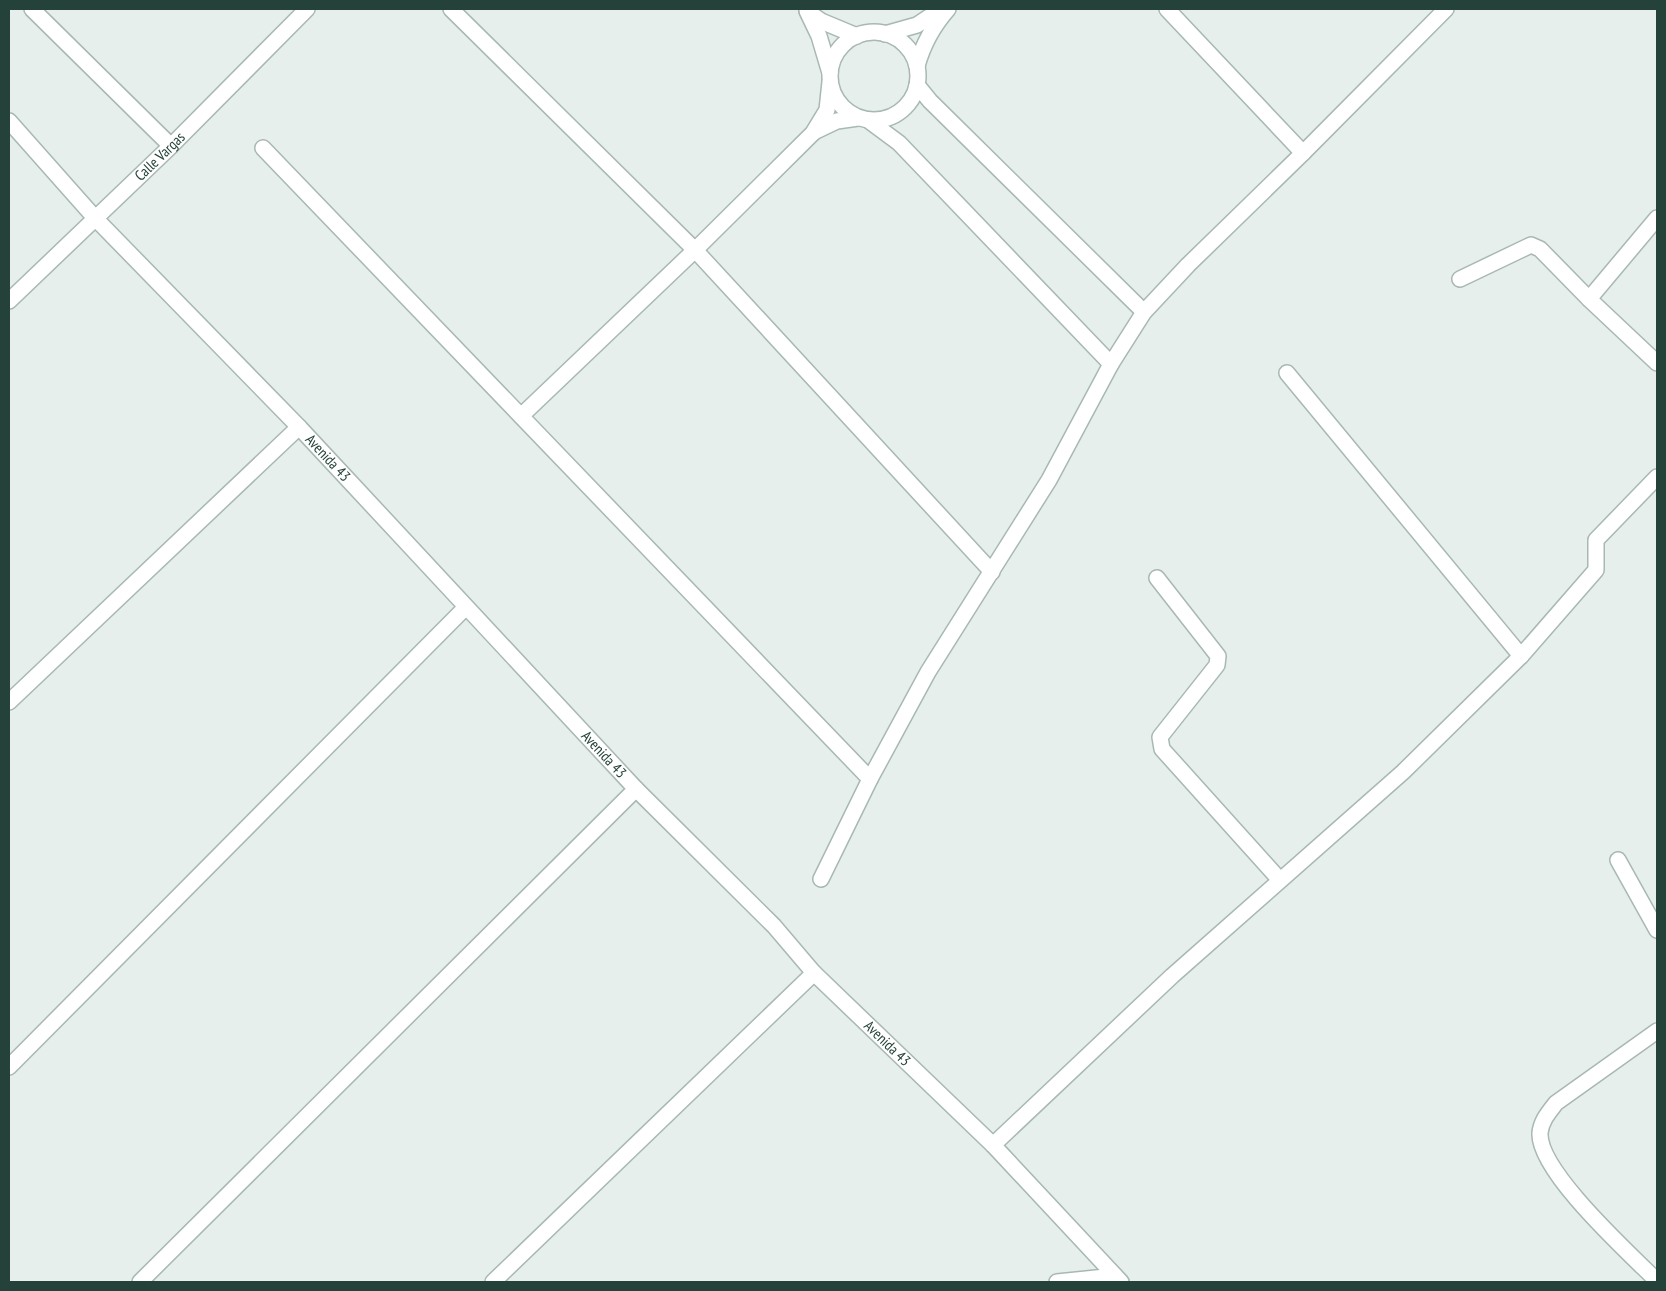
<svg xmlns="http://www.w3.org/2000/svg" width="1666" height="1291" viewBox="0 0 1666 1291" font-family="'PT Sans Narrow',sans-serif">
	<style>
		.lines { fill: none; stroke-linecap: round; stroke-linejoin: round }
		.minor-casing { stroke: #a8b8b2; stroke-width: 18 }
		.tertiary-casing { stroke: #a8b8b2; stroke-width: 18 }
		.minor { stroke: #fff; stroke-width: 15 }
		.tertiary { stroke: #fff; stroke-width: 15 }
		.labels { text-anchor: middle; stroke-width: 5; stroke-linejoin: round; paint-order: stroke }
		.street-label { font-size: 15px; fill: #24423a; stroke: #f7fbf9 }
	</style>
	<rect width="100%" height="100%" fill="#e6efeb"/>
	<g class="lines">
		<defs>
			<g id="minor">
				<path d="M32,9L171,146"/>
				<path d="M451,9L695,250L992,572"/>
				<path d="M1167,9L1303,153"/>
				<path d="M807,11L819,36L830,73"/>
				<path d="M808,12L821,21L857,36"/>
				<circle cx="874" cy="76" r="44"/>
				<path d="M885,34L917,25L941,9"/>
				<path d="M917,66C923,44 933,26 948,9"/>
				<path d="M917,85L930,101L1144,312"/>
				<path d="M868,120L899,143L1111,364"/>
				<path id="s1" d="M9,121L95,218L299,427L636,789L774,926L814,973L993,1145L1121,1282"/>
				<path d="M814,132L837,121L858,118"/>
				<path d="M263,148L870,779"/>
				<path d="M1460,279L1531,245L1540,249L1589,299L1657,363"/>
				<path d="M1589,299L1657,218"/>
				<path d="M1287,373L1521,656"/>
				<path d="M521,416L695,250L813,133L827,110L830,82"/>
				<path d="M1157,578L1218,656L1217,665L1160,737L1162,749L1279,879"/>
				<path d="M9,702L299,427"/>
				<path d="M1618,860L1657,930"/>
				<path d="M821,879L870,779L928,672L1049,480L1111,364L1144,312L1188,265L1303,153L1446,9"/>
				<path d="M1657,1031L1556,1103C1549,1112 1541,1121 1540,1133C1538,1171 1629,1253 1657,1281"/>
				<path d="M9,1067L465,608"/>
				<path d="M993,1145L1172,976L1403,772L1521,656L1596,570V540L1657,477"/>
				<path d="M140,1282L636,789"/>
				<path d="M493,1282L814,973"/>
				<path d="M1057,1282L1115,1276"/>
			</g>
			<g id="tertiary">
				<path id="s2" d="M9,301L171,146L307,9"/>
			</g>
		</defs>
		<use href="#minor" class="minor-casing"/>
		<use href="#tertiary" class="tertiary-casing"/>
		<use href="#minor" class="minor"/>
		<use href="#tertiary" class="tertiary"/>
	</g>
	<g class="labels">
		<g class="street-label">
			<text dy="5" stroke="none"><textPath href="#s2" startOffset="209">Calle Vargas</textPath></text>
			<text dy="5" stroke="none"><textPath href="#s1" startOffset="464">Avenida 43</textPath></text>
			<text dy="5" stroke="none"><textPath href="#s1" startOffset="869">Avenida 43</textPath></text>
			<text dy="5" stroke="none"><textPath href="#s1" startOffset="1274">Avenida 43</textPath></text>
		</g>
	</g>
	<rect width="1666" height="1291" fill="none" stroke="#24423a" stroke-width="20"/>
</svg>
